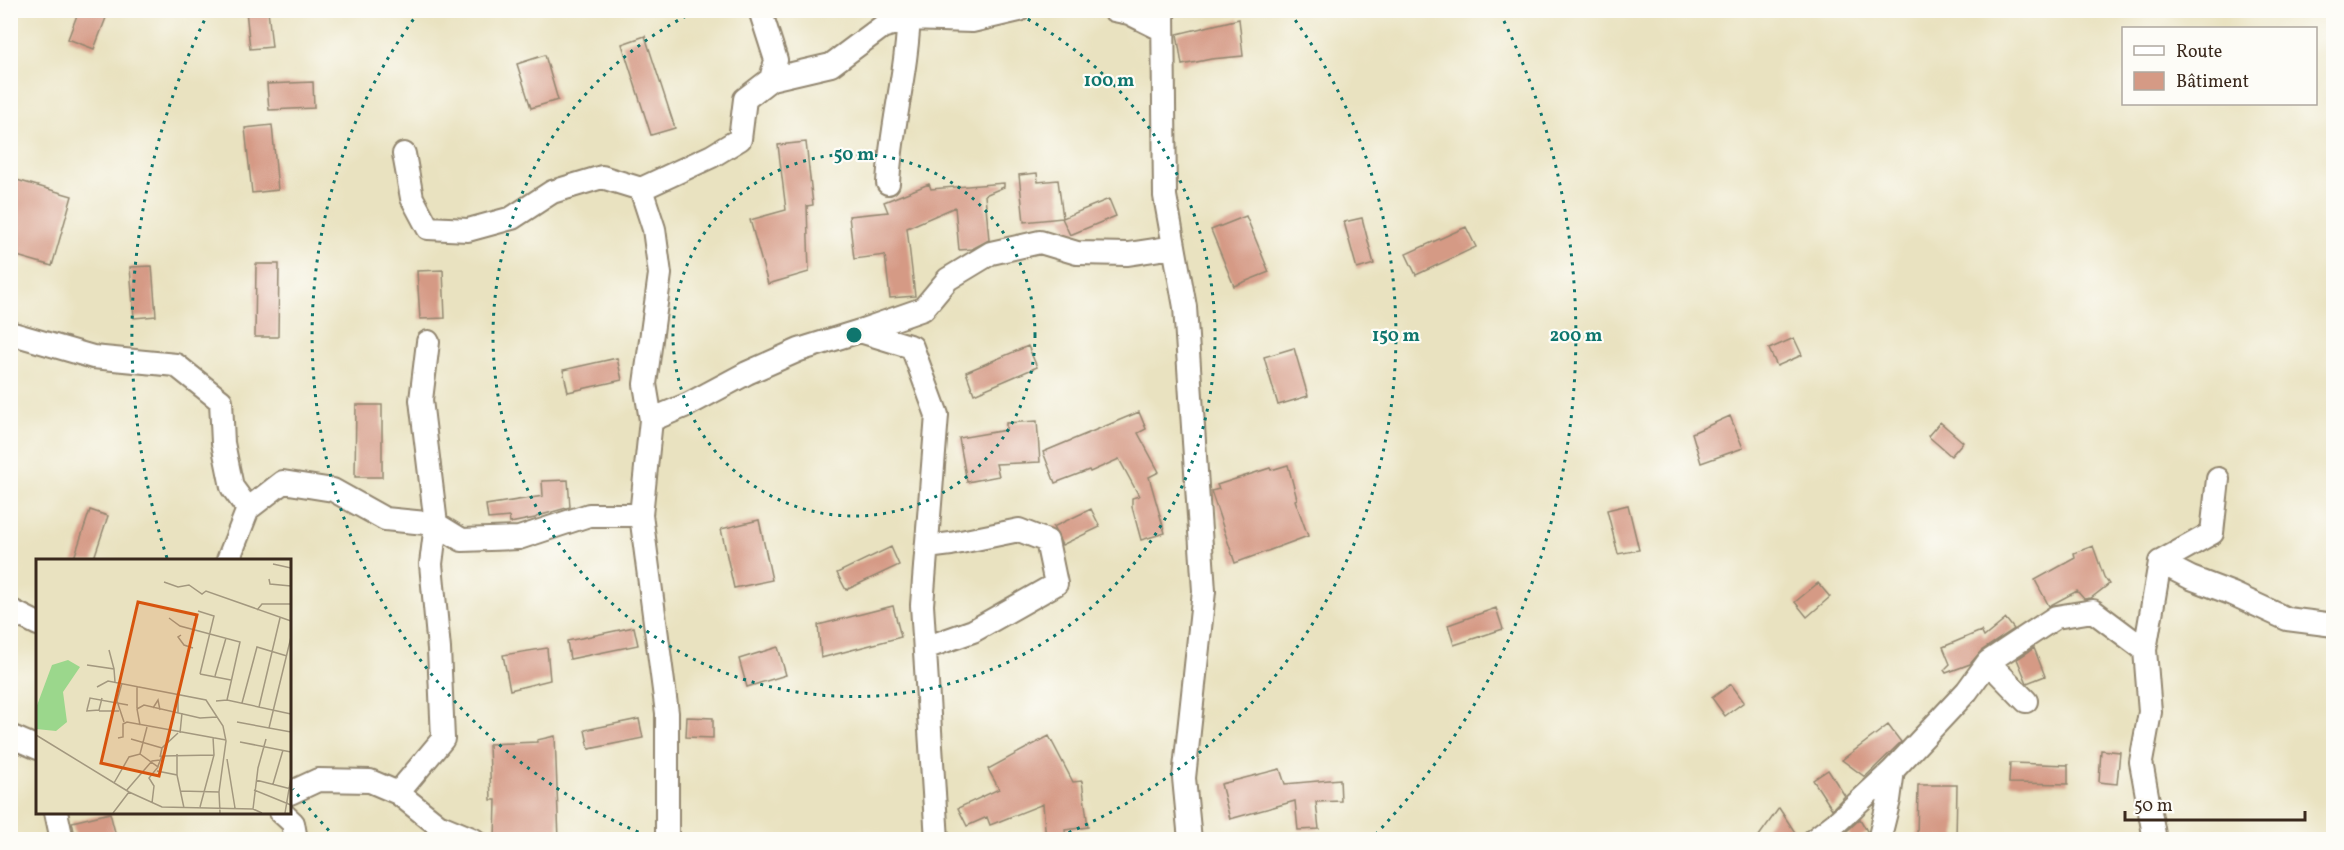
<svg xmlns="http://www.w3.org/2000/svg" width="2344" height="850" viewBox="0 0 2344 850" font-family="Vollkorn,serif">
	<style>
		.building { fill: #d59a85 }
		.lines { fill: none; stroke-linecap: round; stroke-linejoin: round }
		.minor-casing { stroke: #92866f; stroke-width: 26 }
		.minor { stroke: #fff; stroke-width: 22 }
		.ring { fill: none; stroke: #0f766e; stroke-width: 3; stroke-dasharray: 3 6 }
		.inset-road { fill: none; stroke: #a3987f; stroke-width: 1.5 }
		.view { fill: #d7540e; fill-opacity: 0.15; stroke: #d7540e; stroke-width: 3 }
		.inset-edge { fill: none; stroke: #3b2a1e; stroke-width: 3 }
		.centre { fill: #0f766e; stroke: #fdfcf7; stroke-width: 3 }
		.ring-label { font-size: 18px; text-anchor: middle; font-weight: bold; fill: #0f766e; stroke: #fdfcf7; stroke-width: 4.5; stroke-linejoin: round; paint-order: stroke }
	</style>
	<rect width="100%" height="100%" fill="#fdfcf7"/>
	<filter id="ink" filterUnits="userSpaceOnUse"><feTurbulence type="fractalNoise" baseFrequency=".0167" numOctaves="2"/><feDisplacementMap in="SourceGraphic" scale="12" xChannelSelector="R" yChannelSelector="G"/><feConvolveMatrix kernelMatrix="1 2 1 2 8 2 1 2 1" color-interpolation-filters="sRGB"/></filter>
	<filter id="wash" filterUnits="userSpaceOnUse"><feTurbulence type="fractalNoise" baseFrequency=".008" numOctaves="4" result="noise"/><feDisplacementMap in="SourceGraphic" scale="24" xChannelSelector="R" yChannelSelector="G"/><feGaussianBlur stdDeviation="1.35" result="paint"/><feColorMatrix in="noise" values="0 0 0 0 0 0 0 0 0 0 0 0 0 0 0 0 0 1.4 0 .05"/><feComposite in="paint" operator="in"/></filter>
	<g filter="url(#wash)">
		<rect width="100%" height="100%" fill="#e9e2c0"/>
		<g id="blocks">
			<path class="building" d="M79,10H109L94,49L68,39Z
				M246,10H268L272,47L250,49Z
				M1239,19L1243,56L1211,59L1182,65L1177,34Z
				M645,36L675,128L651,135L622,44Z
				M545,55L558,100L531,108L517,64Z
				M313,82L314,108L269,110L267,84Z
				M272,125L278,190L252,193L245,128Z
				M806,142L813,205L807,206L809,272L768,284L750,220L786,210L778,145Z
				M1037,173L1038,182L1058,180L1063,218L1109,199L1116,216L1070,235L1062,218L1024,222L1019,175Z
				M10,178L72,196L52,266L10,254Z
				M1004,183V187L985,195L989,240L972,249L959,250L955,207L907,228L915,296L890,298L885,255L854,259L849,216L888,212L884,202L929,184L931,189Z
				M1246,216L1269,272L1234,286L1211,230Z
				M1362,218L1374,264L1357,269L1344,222Z
				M1466,227L1476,247L1416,275L1406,254Z
				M256,264H279L278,337H255Z
				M152,266L156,316L134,318L130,267Z
				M443,270L445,318L420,319L417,271Z
				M1794,338L1802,355L1777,366L1769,349Z
				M1028,346L1037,367L974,394L966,372Z
				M1294,348L1308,396L1278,405L1264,357Z
				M617,358L622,380L568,392L563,370Z
				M356,405H382V477H355Z
				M1139,412L1146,429L1138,433L1159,472L1149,477L1165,533L1141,540L1132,507V498L1139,496L1119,459L1090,472L1089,470L1055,483L1043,452Z
				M1730,416L1743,448L1701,463L1692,433Z
				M1037,421L1040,462L996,464L999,476L967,482L959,438L1006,430V423Z
				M1940,422L1963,442L1951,456L1928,436Z
				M1288,465L1297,499L1295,500L1308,536L1235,563L1211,491L1219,489L1217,485L1270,468L1271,470Z
				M568,480L570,507L538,516L535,518L510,523L509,517L488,519L486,505L543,496L542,481Z
				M1628,505L1639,550L1618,554L1607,510Z
				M1091,509L1100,527L1062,545L1053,527Z
				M90,510L108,516L93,561H73Z
				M759,520L772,580L734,588L721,529Z
				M2093,546L2104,577L2109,584L2091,598L2084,599L2077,591L2049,606L2035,580L2075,558L2074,553Z
				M891,547L899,565L846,590L837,573Z
				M1818,583L1830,597L1807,617L1795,602Z
				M893,606L901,637L821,658L818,625Z
				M1496,608L1503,629L1454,645L1448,625Z
				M2006,619L2014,629L1981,651L1970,664L1946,673L1944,670L1950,664L1943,647L1981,631L1984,637Z
				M634,627L638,645L570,659L567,641Z
				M778,647L786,675L747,687L739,659Z
				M547,648L550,680L510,690L503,655Z
				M2034,648L2045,676L2027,683L2017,659Z
				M1731,684L1744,702L1725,716L1712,698Z
				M687,717L713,718V738L686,737Z
				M639,719L643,738L589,749L585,730Z
				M1888,725L1901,742L1865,777L1842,760Z
				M555,736L559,840H495L496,800H491L489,744L537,742V740Z
				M1049,736L1073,782L1082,781L1088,827L1065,830L1066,840H1046L1043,804L990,825L987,817L967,826L958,808L999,789L988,769Z
				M2101,750L2120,752L2117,784L2099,782Z
				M2010,763L2068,765V784L2009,783Z
				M1280,769L1285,784L1340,779L1341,801L1316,802L1319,829L1298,830L1295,801L1230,819L1221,784Z
				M1828,770L1845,796L1832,809L1813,780Z
				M1918,785H1957L1956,840H1917Z
				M1779,808L1800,840H1756Z
				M110,813L116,836L104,840H76L72,822Z
				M1860,819L1867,831V833L1857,840H1852L1847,831Z"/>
		</g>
	</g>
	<g filter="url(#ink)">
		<use href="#blocks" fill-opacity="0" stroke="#92866f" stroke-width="1.5"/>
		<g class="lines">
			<defs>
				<path id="minor" d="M760,10L776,60L771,79
					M1114,10L1129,13L1163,30
					M1163,10L1165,196L1185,307L1204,591L1184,778L1190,840
					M404,154L412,198L428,228L468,230L512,218L552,192L602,177L641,189L654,229L660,274L645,384L651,420L641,515L667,713V840
					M888,183C891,125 908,69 909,10
					M641,189L712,156L740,139L745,99L771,79L831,65L882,27L909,19L972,21L1019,10
					M860,331L923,309L948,279L991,253L1040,242L1077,253L1128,254L1174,247
					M10,333L93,357L176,365L221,401L223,443L232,487L248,509L228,560
					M651,420L689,404L747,373L799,350L860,331L912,347L937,415L922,605L937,840
					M248,509L283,482L333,490L385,519L436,524L462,540L519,538L589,515H641
					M2160,562L2191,578L2233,594L2287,619L2334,625
					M10,610L38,624
					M925,648L973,631L1056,584L1047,541L1019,530L951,544L927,547
					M1988,662L2056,617L2093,611L2145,650
					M10,736L38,748
					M290,793L318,780L370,781L398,793L438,825L474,840
					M398,793L443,739L439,649L431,564L436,524L421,400L428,342
					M56,812L62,840
					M281,812L293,823L296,840
					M1814,840L1836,823L1893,770
					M1879,840L1889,800L1893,770L1967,691L1988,662L2026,701
					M2155,840L2141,762L2150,712L2145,650L2160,562L2212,533L2218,479"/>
			</defs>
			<use href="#minor" class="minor-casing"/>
			<use href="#minor" class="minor"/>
		</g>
	</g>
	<g class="ring">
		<circle cx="854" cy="335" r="181"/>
		<path d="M1012 11A361 361 0 1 1 696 11"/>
		<path d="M655 839A542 542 0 0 1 418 13M1290 13A542 542 0 0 1 1053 839"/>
		<path d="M335 837A722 722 0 0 1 293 789M167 558A722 722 0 0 1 208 13M1500 13A722 722 0 0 1 1373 837"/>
	</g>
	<g transform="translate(36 559)">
		<rect width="255" height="255" fill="#e9e2c0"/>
		<path d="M32,101L44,108L27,133L31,163L20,172L0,170V149L16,106Z" fill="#9bd78c"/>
		<path class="inset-road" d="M237,5L255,9M233,20L234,25L255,27M128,23L142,28L153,26L166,35L170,32L255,62M221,51L226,45H255M162,52L178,57L164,115M133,59L144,67L204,83L191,141M145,76L142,78L148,86L157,89M73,91L78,110M51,106L78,110L79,123M164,115L195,121M179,117L190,79M86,124L81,142L88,163M101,127V149M61,128L72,122L170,141L187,167L190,182L183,233L184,254M142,135V154M180,142L191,141L255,155M206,144L221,88L251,97M223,148L244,59M117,149L122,141L124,151M51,151L54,139L92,146M50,152L63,151L66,139M63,152H83M201,163L255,173M104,166L101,150L108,146L164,159L181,158M233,169L255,78M144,174L146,154M0,176L93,233L126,248L217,250L226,254M82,179L87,178V165L91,163L190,181M95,180L126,189M204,183L255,193M104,195L111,168M124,198L126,189L142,174M191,200L199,249M122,207L126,197L178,196M121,212L141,216L148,249M141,216V195M220,221L255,230M78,224L93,198L104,195L122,208L113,219L118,227L116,244M237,225L247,191M218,231L255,246M90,232L116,202L124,201M144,232L183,233M164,248L178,196L177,178M217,250L222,209L230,180M77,254L93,233M249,254L255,218"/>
		<path class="view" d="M102,43L161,56L123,217L65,204Z"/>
		<rect width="255" height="255" class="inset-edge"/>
	</g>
	<circle cx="854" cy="335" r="9" class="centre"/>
	<g class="ring-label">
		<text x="1109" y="86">100 m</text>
		<text x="854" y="160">50 m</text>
		<text x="1396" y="341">150 m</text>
		<text x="1576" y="341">200 m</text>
	</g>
	<rect width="2344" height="850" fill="none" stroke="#fdfcf7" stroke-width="36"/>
	<rect x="2122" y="27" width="195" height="78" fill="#fdfcf7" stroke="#afa8a0" stroke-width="1.5"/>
	<rect x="2134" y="46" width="30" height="9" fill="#ffffff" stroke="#afa8a0" stroke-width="1.5"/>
	<text x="2176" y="57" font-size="18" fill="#3b2a1e">Route</text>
	<rect x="2134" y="72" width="30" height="18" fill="#d59a85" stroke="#afa8a0" stroke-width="1.5"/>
	<text x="2176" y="87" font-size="18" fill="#3b2a1e">Bâtiment</text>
	<path d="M2125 811v9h180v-9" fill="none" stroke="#3b2a1e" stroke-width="3"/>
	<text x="2134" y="811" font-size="18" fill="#3b2a1e" stroke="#fdfcf7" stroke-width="4.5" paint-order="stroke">50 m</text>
</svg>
